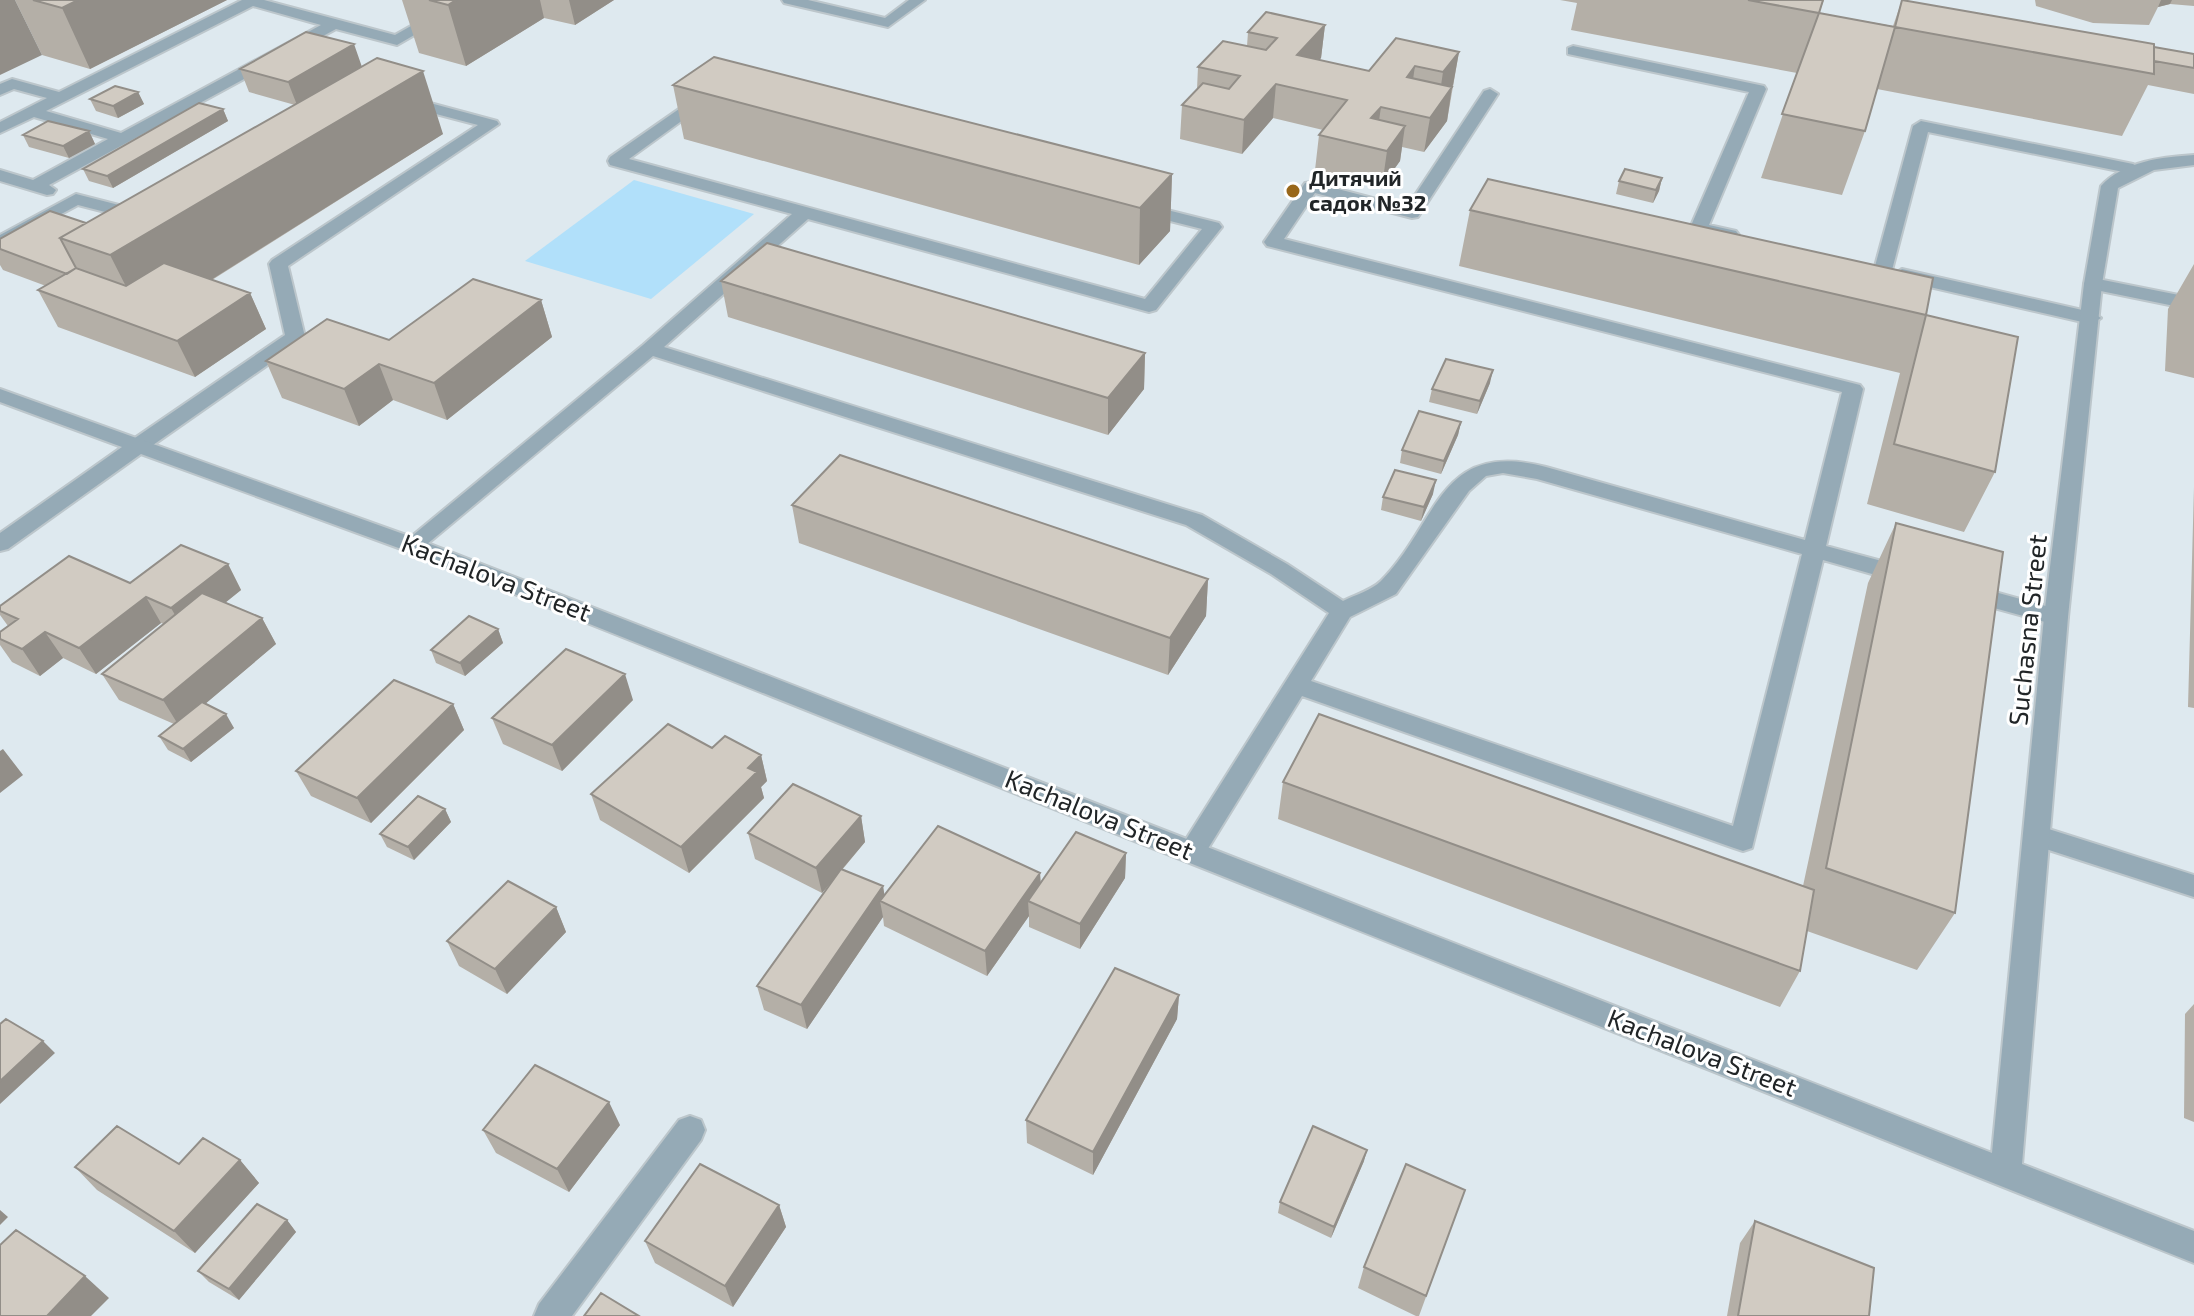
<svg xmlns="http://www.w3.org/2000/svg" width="2194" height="1316" viewBox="0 0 2194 1316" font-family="'Exo 2',sans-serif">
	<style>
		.green { fill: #b1e0fa }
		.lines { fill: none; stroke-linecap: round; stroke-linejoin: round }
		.service-casing { stroke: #bcc6cb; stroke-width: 4 }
		.minor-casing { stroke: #bcc6cb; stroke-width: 4 }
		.service { fill: #95aab6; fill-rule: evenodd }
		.minor { fill: #95aab6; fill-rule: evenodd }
		.wall { fill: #b4afa7 }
		.shaded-wall { fill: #928e88 }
		.building { fill: #d1cbc2; stroke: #928e88; stroke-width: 2 }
		.poi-dot { fill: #98671a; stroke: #fff; stroke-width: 3 }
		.labels { text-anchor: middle; stroke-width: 6; stroke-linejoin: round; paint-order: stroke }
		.far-poi-label { font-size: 22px; font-weight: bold; fill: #212527; stroke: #fff; text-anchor: start }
		.street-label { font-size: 26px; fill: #212527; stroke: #fff }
	</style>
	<rect width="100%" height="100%" fill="#dee9ef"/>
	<path class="green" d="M634,180L754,214L651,299L525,261Z"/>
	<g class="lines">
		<defs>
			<path id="service" d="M242,0H264L395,35L457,0H475L397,45L336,29L49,185L56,190L53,194L47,195L0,181V170L33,180L108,139L34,117L0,133V122L47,98L14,89L0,95V84L12,79L59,92ZM253,6L321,25L121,133L46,111Z
				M782,0H808L885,18L909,0H925L888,27L784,3Z
				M1573,46L1764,86L1766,89L1709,225L1736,231L1739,235L1736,239C1724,242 1699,236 1690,228L1749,92L1568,54V48Z
				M1490,89L1498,94L1418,217L1412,218L1315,193L1284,239L1860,385L1863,389L1826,546L1915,570L1918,576L1915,582L1907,584L1823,560L1752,848L1743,851L1734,848L1302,696L1201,860L1192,863L1183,860L1179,852L1183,844L1329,613L1271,574L1186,525L653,356L420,550H404L401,545L643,345L792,214L610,165L608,161L610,157L702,93L1219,223L1222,227L1156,310L1149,312L808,219L664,347L1202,515L1287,564L1343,601C1355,595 1372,590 1381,581C1440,521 1438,439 1546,467L1805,540L1842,392L1267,246L1264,242L1305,183L1311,182L1407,207L1484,91ZM705,104L1202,229L1145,299L629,159ZM1503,473L1537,479L1802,554L1733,826L1311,681L1350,617L1396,594L1469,491L1486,476Z
				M404,96L497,121L499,124L288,266L305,337L302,341L143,452H129L126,447L129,442L285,335L269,264L272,260L478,125L398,104L396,101Z
				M1921,121L2133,164L2141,169L2133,174L1928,132L1892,270L1883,276L1876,274L1874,270L1913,126Z
				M76,194L150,213L153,217L144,222L78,205L0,247V235Z
				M1902,269L2091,312L2101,318L2091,324L1895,279L1893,275Z
				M2093,278L2194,298V310L2086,288L2084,284L2086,280Z
				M1966,584L2064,611L2068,617L2064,623L2056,625L1958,598L1954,592L1958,586Z
				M2036,825L2194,875V897L2027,843L2023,836L2027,829Z
				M690,1116L701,1120L705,1130L701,1140L572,1316H534L539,1304L679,1120Z"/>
			<path id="minor" d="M2194,155V165L2154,170L2118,188L2102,284L2068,617L2022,1164L2194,1231V1263L404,550L141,454L8,549L0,551V533L122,447L0,402V389L420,540L1992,1153L2044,617L2084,284L2101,186C2124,161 2162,157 2194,155Z"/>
		</defs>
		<use href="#service" class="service-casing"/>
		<use href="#minor" class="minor-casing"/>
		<use href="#service" class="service"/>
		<use href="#minor" class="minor"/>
	</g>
	<path class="wall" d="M15,0H227L90,69L42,55Z
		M402,0H614L575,25L544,18L466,66L419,53Z
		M1560,0H1824L1819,13L1893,26L1902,0L2194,54V94L2148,85L2122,136L1877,89L1865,131L1842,195L1761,178L1797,73L1571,30L1577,3Z
		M2035,0H2194V6L2170,4L2158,7L2149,25L2093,23L2036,6Z
		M1325,25L1321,58L1319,60L1369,71L1459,52L1447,121L1424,152L1402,147L1400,161L1382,186L1315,170L1319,135L1323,130L1273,118L1242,154L1180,139L1182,105L1197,89L1198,67L1247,46L1248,32Z
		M362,67L443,134L212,280L250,293L266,329L195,377L58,327L38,290L46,286L3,270L0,265V239L86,223L295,105L249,92L240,69Z
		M673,85L1172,174L1170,231L1139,265L684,139Z
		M138,92L144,104L118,118L96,111L90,99Z
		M223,109L228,121L113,188L89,181L83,169Z
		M89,131L95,144L69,158L29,147L23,135Z
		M1662,178L1659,191L1653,203L1616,194L1619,181Z
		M1470,210L1926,315L1995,472L1964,532L1867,504L1900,373L1459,266Z
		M2194,264V378L2165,371L2168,309Z
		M721,281L1145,353L1144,389L1108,435L728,317Z
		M541,300L552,337L447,420L393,400L359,426L282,398L266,361L389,340Z
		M1490,383L1477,414L1429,402L1432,389Z
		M1461,422L1458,435L1441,474L1400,463L1402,450Z
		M2194,487V708L2188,707Z
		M1433,494L1421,521L1381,510L1383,497Z
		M792,505L1208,579L1206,616L1168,675L799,543Z
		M1896,523L1955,913L1917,970L1807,931L1800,971L1780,1007L1278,819L1283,782L1803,886L1868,583Z
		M228,564L241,590L225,603L262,618L276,644L205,704L234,728L191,762L168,750L159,736L174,724L119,700L102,674L164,624L161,623L96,674L63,658L40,676L12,662L0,645V632L8,626L0,615V606Z
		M498,629L503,643L465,676L436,663L431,650Z
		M633,700L562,771L503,744L492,718Z
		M453,704L464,730L371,823L311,796L296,771Z
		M712,748L761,755L767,781L761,787L764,798L689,873L600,820L591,794Z
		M445,809L451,822L414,860L387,847L380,834Z
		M861,816L865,842L842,870L883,886L884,896L1040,873L1041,883L1126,853L1125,878L1080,949L1029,927V916L987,976L884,926L883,917L807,1029L764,1010L757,986L834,879L822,893L755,859L748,833Z
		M556,907L566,932L507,994L459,966L447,941Z
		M1179,995L1177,1019L1093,1175L1027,1143L1026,1120Z
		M2194,1004V1122L2184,1118L2185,1014Z
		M620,1125L569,1192L496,1153L483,1130Z
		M240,1160L259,1183L195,1253L97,1190L75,1167L179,1164Z
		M1364,1161L1331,1238L1278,1213L1280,1202Z
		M1465,1190L1419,1316H1416L1358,1288L1364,1267Z
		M779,1205L786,1227L733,1307L655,1263L645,1241Z
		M287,1220L296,1232L239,1300L209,1282L198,1271Z
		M1755,1221L1869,1316H1727L1740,1243Z"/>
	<path class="shaded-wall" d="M0,0H15L42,55L0,75Z
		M78,0H227L90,69L62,8Z
		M456,0H540L544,18L466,66L448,5Z
		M569,0H614L575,25Z
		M2161,0H2172L2170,4L2158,7Z
		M1325,25L1321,58L1294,89L1297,55Z
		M354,44L362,67L297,105L288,82Z
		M1459,52L1453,85L1438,106L1443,72Z
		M1415,66L1410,100L1407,77Z
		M423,71L443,134L144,322L110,255Z
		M1276,84L1273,118L1242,154L1244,120Z
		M1452,87L1447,121L1424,152L1430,118Z
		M138,92L144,104L118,118L113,106Z
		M1381,107L1376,141L1371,118Z
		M223,109L228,121L113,188L107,176Z
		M1405,126L1400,161L1382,186L1387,151Z
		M89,131L95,144L69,158L63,146Z
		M1172,174L1170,231L1139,265L1140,208Z
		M1662,178L1659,191L1653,203L1656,190Z
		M250,293L266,329L195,377L177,341Z
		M541,300L552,337L447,420L434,383Z
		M1145,353L1144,389L1108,435V398Z
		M379,364L393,400L359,426L344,389Z
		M1493,370L1490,383L1477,414L1480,401Z
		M1461,422L1458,435L1441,474L1444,461Z
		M1436,480L1433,494L1421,521L1424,507Z
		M228,564L241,590L186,634L171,608Z
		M1208,579L1206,616L1168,675L1170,638Z
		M146,597L161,623L96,674L79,648Z
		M262,618L276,644L179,726L163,700Z
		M498,629L503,643L465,676L460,663Z
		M45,632L63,658L40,676L22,649Z
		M625,674L633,700L562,771L552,745Z
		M453,704L464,730L371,823L357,798Z
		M226,714L234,728L191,762L183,749Z
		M3,749L23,775L0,793V751Z
		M761,755L767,781L761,787L764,798L689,873L681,847L748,768Z
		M445,809L451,822L414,860L408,847Z
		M861,816L865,842L822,893L816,868Z
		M1126,853L1125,878L1080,949V924Z
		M1040,873L1041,898L1028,901L1029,916L987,976L985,951Z
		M883,886L886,904L880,901L883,917L807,1029L801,1005Z
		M556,907L566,932L507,994L495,969Z
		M1179,995L1177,1019L1093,1175V1152Z
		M43,1041L55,1053L0,1104V1081Z
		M609,1102L620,1125L569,1192L557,1169Z
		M1367,1150L1364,1161L1331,1238L1334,1227Z
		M240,1160L259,1183L195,1253L174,1231Z
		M779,1205L786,1227L733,1307L725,1286Z
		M0,1210L8,1217L0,1225Z
		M287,1220L296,1232L239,1300L229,1289Z
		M85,1276L109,1298L91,1316H47Z"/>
	<path class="building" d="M33,0H78L62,8Z
		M429,0H456L448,5Z
		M1748,0H1823L1819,13Z
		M1902,0L2154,44V74L1895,27Z
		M1266,12L1325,25L1297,55L1369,71L1396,38L1459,52L1443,72L1415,66L1407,77L1452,87L1430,118L1381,107L1371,118L1405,126L1387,151L1319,135L1347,100L1276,84L1244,120L1182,105L1203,83L1229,89L1240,76L1198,67L1223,41L1266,50L1277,38L1248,32Z
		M1819,13L1895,27L1865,131L1782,114Z
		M306,32L354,44L288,82L240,69Z
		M2154,47L2194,54V68L2154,61Z
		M714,57L1172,174L1140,208L673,85Z
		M377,58L423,71L110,255L60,238Z
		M115,86L138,92L113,106L90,99Z
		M199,103L223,109L107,176L83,169Z
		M48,121L89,131L63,146L23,135Z
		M1625,169L1662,178L1656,190L1619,181Z
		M1488,179L1933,278L1926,315L1470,210Z
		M50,211L86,223L60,238L76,268L67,274L0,249V239Z
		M767,243L1145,353L1108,398L721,281Z
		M164,263L250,293L177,341L38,290L76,268L126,286Z
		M473,279L541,300L434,383L379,364L344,389L266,361L327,319L389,340Z
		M1926,315L2018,337L1995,472L1894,444Z
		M1446,359L1493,370L1480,401L1432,389Z
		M1419,411L1461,422L1444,461L1402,450Z
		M840,455L1208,579L1170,638L792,505Z
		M1395,470L1436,480L1424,507L1383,497Z
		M1896,523L2003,552L1955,913L1826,868Z
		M181,545L228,564L171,608L146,597L79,648L45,632L22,649L0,639V632L18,619L0,611V606L69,556L130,583Z
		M202,593L262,618L163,700L102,674Z
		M469,616L498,629L460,663L431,650Z
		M566,649L625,674L552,745L492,718Z
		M394,680L453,704L357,798L296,771Z
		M202,702L226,714L183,749L159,736Z
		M1319,714L1814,890L1800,971L1283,782Z
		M668,724L712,748L725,736L761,755L748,768L757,772L681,847L591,794Z
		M793,784L861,816L816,868L748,833Z
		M418,796L445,809L408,847L380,834Z
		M938,826L1040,873L985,951L880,901Z
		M1076,832L1126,853L1080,924L1028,901Z
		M841,869L883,886L801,1005L757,986Z
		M508,881L556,907L495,969L447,941Z
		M1115,968L1179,995L1093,1152L1026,1120Z
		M6,1019L43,1041L0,1081V1024Z
		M535,1065L609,1102L557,1169L483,1130Z
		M117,1126L179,1164L203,1138L240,1160L174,1231L75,1167Z
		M1313,1126L1367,1150L1334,1227L1280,1202Z
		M700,1164L779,1205L725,1286L645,1241Z
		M1406,1164L1465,1190L1426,1296L1364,1267Z
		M257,1204L287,1220L229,1289L198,1271Z
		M1755,1221L1874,1268L1869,1316H1738Z
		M16,1230L85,1276L47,1316H0V1245Z
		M601,1293L639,1316H584Z"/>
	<circle class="poi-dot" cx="1293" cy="191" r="8"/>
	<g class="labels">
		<g class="far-poi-label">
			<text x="1309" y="186">Дитячий<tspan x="1309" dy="25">садок №32</tspan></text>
		</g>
		<g class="street-label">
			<text transform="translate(496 578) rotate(21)" y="9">Kachalova Street</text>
			<text transform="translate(2028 630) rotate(-84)" y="9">Suchasna Street</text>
			<text transform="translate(1099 815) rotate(22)" y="9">Kachalova Street</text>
			<text transform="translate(1702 1053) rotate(21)" y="9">Kachalova Street</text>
		</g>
	</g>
</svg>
